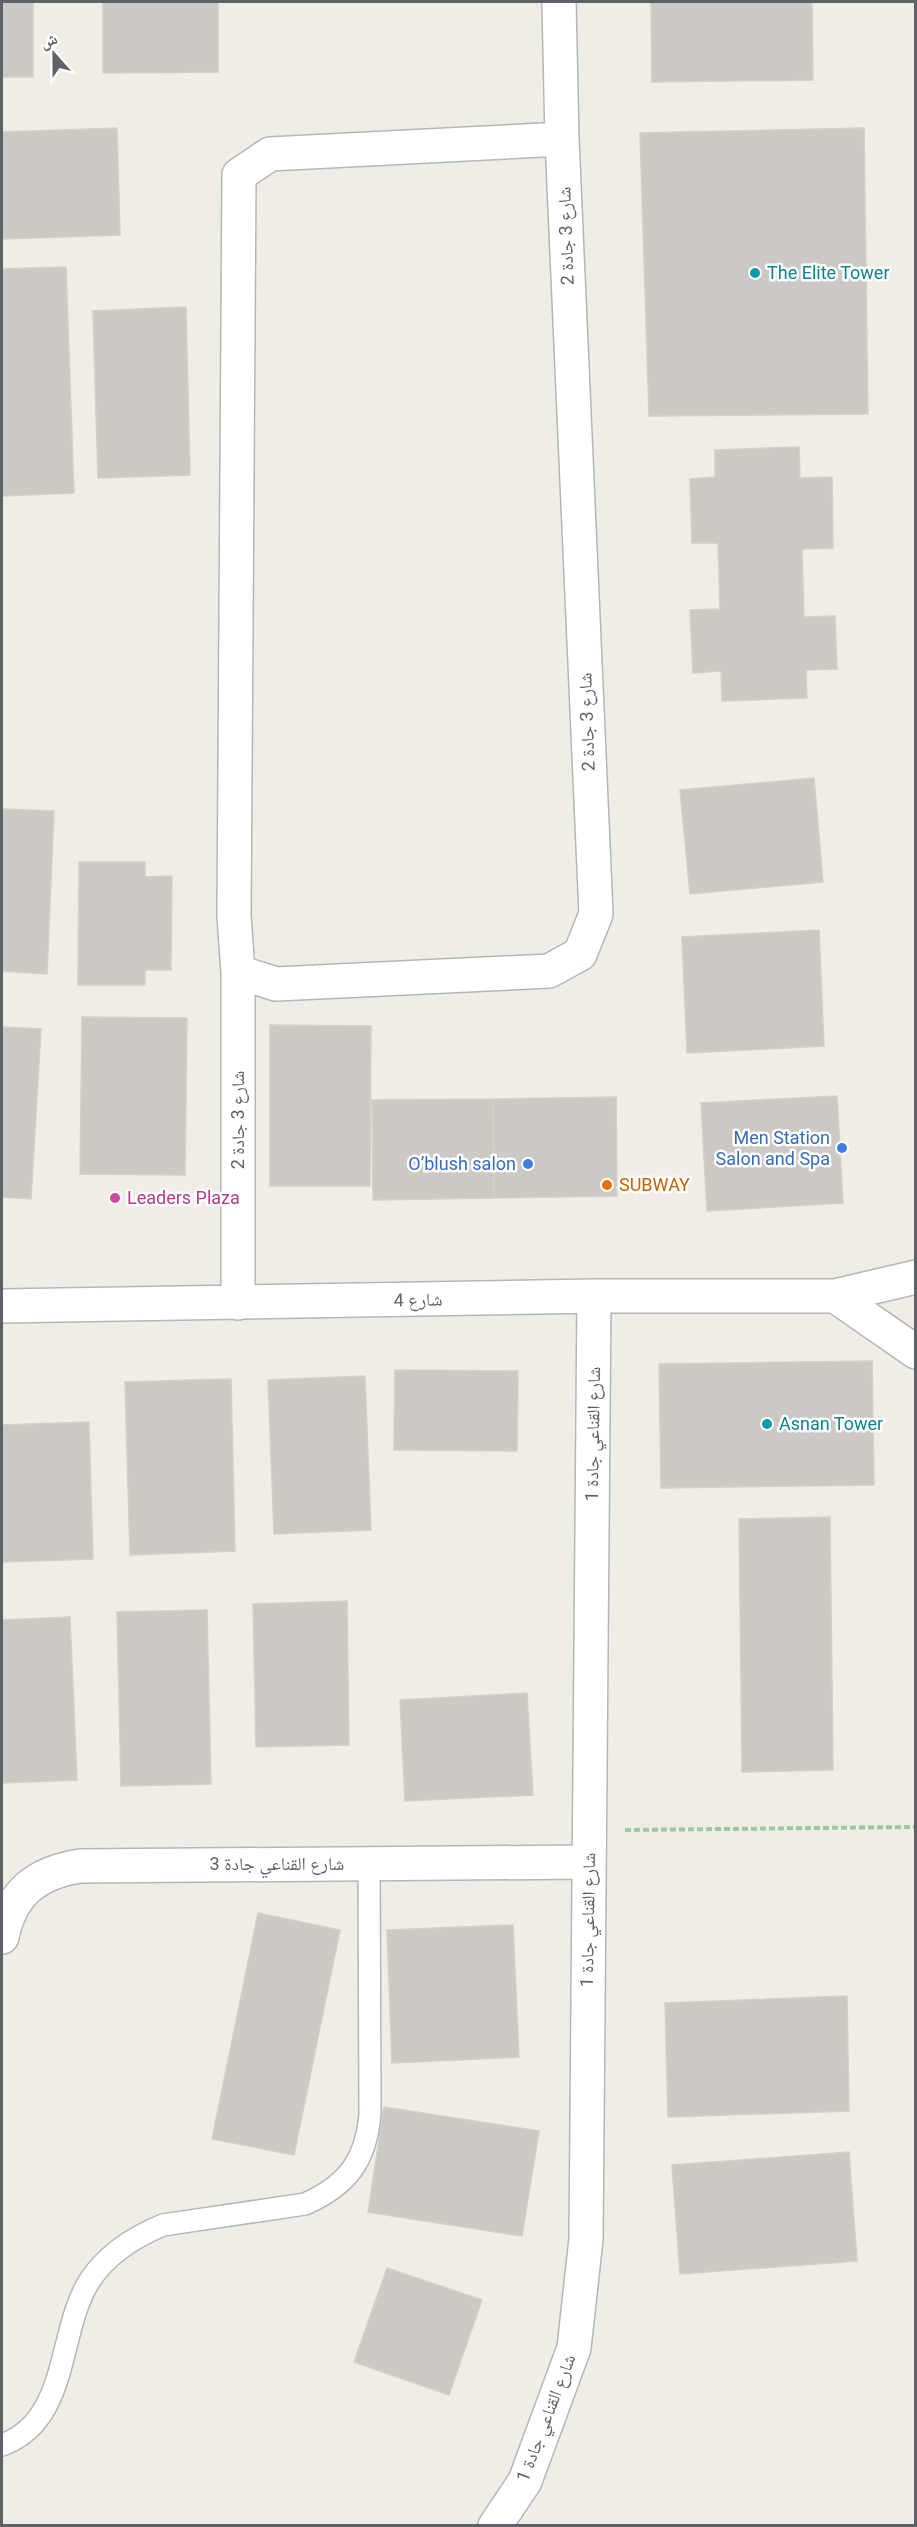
<svg xmlns="http://www.w3.org/2000/svg" width="917" height="2527" viewBox="0 0 917 2527" font-family="Roboto,'Noto Naskh Arabic',sans-serif">
	<style>
		.building { fill: #ccc8c3; stroke: #d5cfc4; stroke-width: 1.5 }
		.lines { fill: none; stroke-linecap: round; stroke-linejoin: round }
		.service-casing { stroke: #b3b7bb; stroke-width: 24 }
		.minor-casing { stroke: #b3b7bb; stroke-width: 36 }
		.path { stroke: #9bc9a6; stroke-width: 4; stroke-dasharray: 6 3; stroke-linecap: butt }
		.service { stroke: #fff; stroke-width: 21 }
		.minor { stroke: #fff; stroke-width: 33 }
		.culture-dot { fill: #0f9aa8; stroke: #fff; stroke-width: 2 }
		.shop-dot { fill: #3f7fe0; stroke: #fff; stroke-width: 2 }
		.food-dot { fill: #e8710a; stroke: #fff; stroke-width: 2 }
		.hotel-dot { fill: #d1479c; stroke: #fff; stroke-width: 2 }
		.labels { text-anchor: middle; stroke-width: 5; stroke-linejoin: round; paint-order: stroke }
		.street-label { font-size: 18px; fill: #5e6267; stroke: #fff }
		.culture-label { font-size: 18px; fill: #0d838f; stroke: #fff; text-anchor: start }
		.shop-label { font-size: 18px; fill: #366cbe; stroke: #fff; text-anchor: end }
		.food-label { font-size: 18px; fill: #c56008; stroke: #fff; text-anchor: start }
		.hotel-label { font-size: 18px; fill: #b23c85; stroke: #fff; text-anchor: start }
	</style>
	<rect width="100%" height="100%" fill="#f0ede6"/>
	<path class="building" d="M2,2H33V77H2Z
		M103,2H218V72L103,73Z
		M651,2H812L813,80L652,82Z
		M117,128L120,235L2,239V132Z
		M864,128L868,414L649,416L640,133Z
		M66,267L74,493L2,496V269Z
		M186,307L190,475L98,478L93,311Z
		M799,447L800,478L832,477L833,548L802,549L804,617L835,616L837,669L806,670L807,698L722,701L721,671L693,673L690,610L720,609L718,543H692L690,479L715,477V450Z
		M814,778L823,882L690,894L680,790Z
		M2,809L54,811L47,974L2,971Z
		M79,862H145V877L172,876L171,970H145V985H78Z
		M819,930L824,1046L687,1053L682,937Z
		M82,1017L187,1018L185,1175L80,1174Z
		M270,1025L371,1026L370,1186H270Z
		M2,1027L41,1029L31,1199L2,1197Z
		M837,1096L843,1203L707,1211L701,1103Z
		M616,1097L617,1196L494,1198L493,1099Z
		M493,1099L494,1198L373,1200L372,1100Z
		M872,1361L874,1485L661,1488L659,1364Z
		M395,1370L518,1371L517,1451L394,1450Z
		M365,1376L371,1530L274,1534L268,1380Z
		M231,1379L235,1551L130,1555L125,1382Z
		M89,1422L93,1559L2,1562V1425Z
		M830,1517L833,1770L742,1772L739,1519Z
		M347,1601L349,1745L256,1747L253,1604Z
		M207,1610L211,1784L121,1786L117,1612Z
		M70,1617L77,1780L2,1783V1620Z
		M527,1693L533,1795L405,1801L400,1700Z
		M258,1913L340,1930L294,2155L212,2139Z
		M513,1925L519,2057L392,2063L387,1930Z
		M847,1996L849,2111L668,2117L665,2003Z
		M384,2107L539,2131L522,2236L368,2212Z
		M849,2152L857,2261L680,2274L672,2165Z
		M387,2268L482,2300L449,2395L354,2362Z"/>
	<g class="lines">
		<defs>
			<path id="service" d="M2,2445C70,2421 57,2331 90,2280C108,2253 134,2237 163,2225L305,2204C348,2185 366,2160 370,2114L369,1864"/>
			<path id="minor" d="M559,2L562,139L596,914L580,954L549,971L276,984L238,972L234,916L239,175L270,154L562,139
				M835,1296L916,1352
				M238,1303V972
				M2,1306L594,1296H835L916,1277
				M2,1937C11,1893 36,1873 80,1866L589,1862
				M495,2526L525,2481L574,2348L586,2239L594,1296"/>
		</defs>
		<use href="#service" class="service-casing"/>
		<use href="#minor" class="minor-casing"/>
		<path class="path" d="M625,1830L916,1827"/>
		<use href="#service" class="service"/>
		<use href="#minor" class="minor"/>
	</g>
	<g class="culture-dot">
		<circle cx="755" cy="273" r="6"/>
		<circle cx="767" cy="1424" r="6"/>
	</g>
	<g class="shop-dot">
		<circle cx="842" cy="1148" r="6"/>
		<circle cx="528" cy="1164" r="6"/>
	</g>
	<circle class="food-dot" cx="607" cy="1185" r="6"/>
	<circle class="hotel-dot" cx="115" cy="1198" r="6"/>
	<g class="labels">
		<g class="street-label">
			<text transform="translate(566 236) rotate(-92)" y="6">شارع 3 جادة 2</text>
			<text transform="translate(587 722) rotate(-92)" y="6">شارع 3 جادة 2</text>
			<text transform="translate(238 1120) rotate(-90)" y="6">شارع 3 جادة 2</text>
			<text transform="translate(418 1300) rotate(-1)" y="6">شارع 4</text>
			<text transform="translate(593 1434) rotate(-89)" y="6">شارع القناعي جادة 1</text>
			<text x="277" y="1870">شارع القناعي جادة 3</text>
			<text transform="translate(588 1920) rotate(-89)" y="6">شارع القناعي جادة 1</text>
			<text transform="translate(546 2418) rotate(-69)" y="6">شارع القناعي جادة 1</text>
		</g>
		<g class="culture-label">
			<text x="767" y="279">The Elite Tower</text>
			<text x="779" y="1430">Asnan Tower</text>
		</g>
		<g class="shop-label">
			<text x="830" y="1144">Men Station<tspan x="830" dy="21">Salon and Spa</tspan></text>
			<text x="516" y="1170">O’blush salon</text>
		</g>
		<g class="food-label">
			<text x="619" y="1191">SUBWAY</text>
		</g>
		<g class="hotel-label">
			<text x="127" y="1204">Leaders Plaza</text>
		</g>
	</g>
	<rect width="917" height="2527" fill="none" stroke="#5e6267" stroke-width="6"/>
	<g transform="translate(54 54) rotate(339)" stroke="#ffffff" stroke-width="4.5" paint-order="stroke">
	<path d="M0-4.5L10 22L0 15L-10 22Z" fill="#5e6267"/>
	<text y="-9" font-size="16" font-weight="bold" text-anchor="middle" fill="#5e6267">ش</text>
	</g>
</svg>
